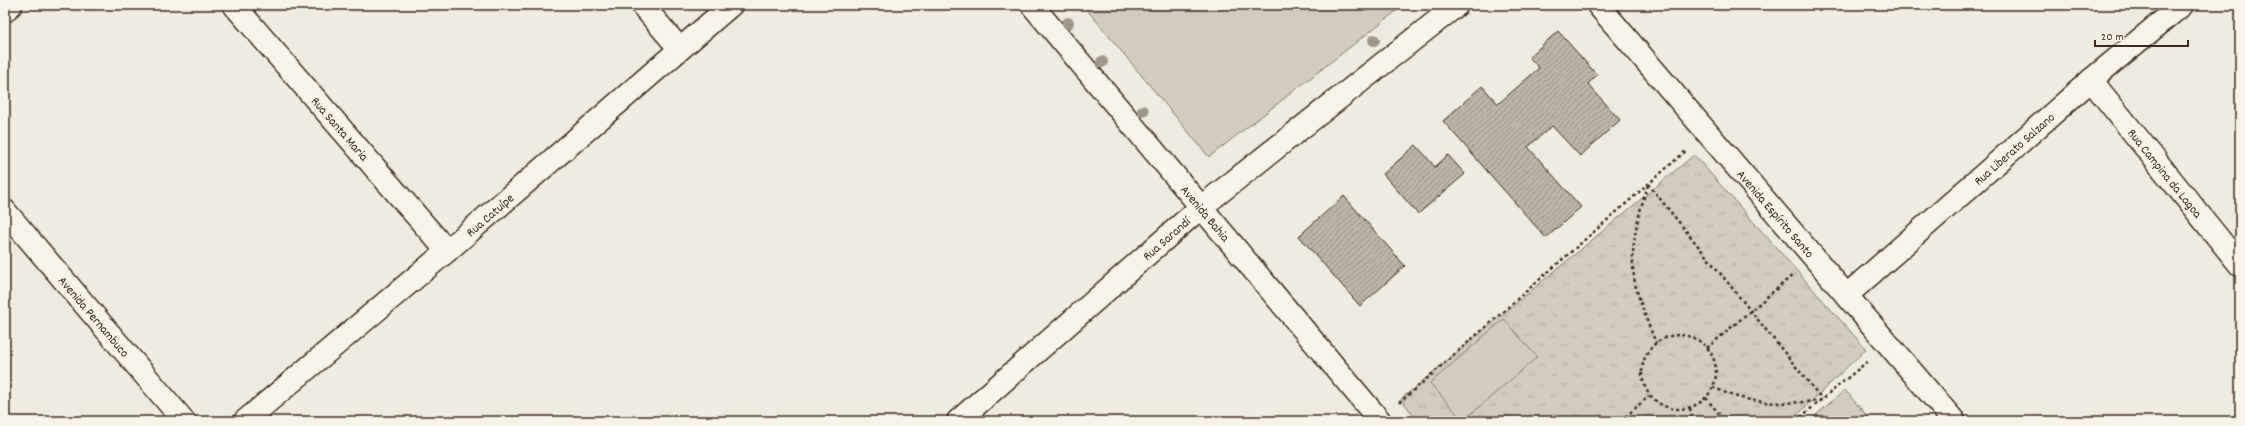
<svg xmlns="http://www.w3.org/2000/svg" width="2245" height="426" viewBox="0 0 2245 426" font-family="Dekko,sans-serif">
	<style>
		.park { fill: url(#park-tufts); stroke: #867a6f }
		.pitch { fill: #d1cbc0; stroke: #867a6f }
		.building { fill: url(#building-hatch); stroke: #3b2a1e }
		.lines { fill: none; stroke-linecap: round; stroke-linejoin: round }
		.minor-casing { stroke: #3b2a1e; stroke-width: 25 }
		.tertiary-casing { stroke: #3b2a1e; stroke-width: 25 }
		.path { stroke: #3b2a1e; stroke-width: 2.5; stroke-dasharray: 3 3; stroke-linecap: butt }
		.minor { stroke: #f7f3e8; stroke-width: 22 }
		.tertiary { stroke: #f7f3e8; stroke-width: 22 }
		.tree { fill: #a0978b }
		.labels { text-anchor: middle; stroke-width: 3.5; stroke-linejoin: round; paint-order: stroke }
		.street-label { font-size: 13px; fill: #3b2a1e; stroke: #f7f3e8 }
	</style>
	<defs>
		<pattern id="park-tufts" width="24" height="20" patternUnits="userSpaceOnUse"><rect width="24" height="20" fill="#d1cbc0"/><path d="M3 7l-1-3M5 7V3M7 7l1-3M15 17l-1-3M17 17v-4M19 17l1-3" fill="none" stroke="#b4aea5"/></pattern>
		<pattern id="building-hatch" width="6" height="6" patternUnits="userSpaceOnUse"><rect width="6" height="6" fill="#bdb5aa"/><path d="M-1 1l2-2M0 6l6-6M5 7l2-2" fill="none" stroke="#9b938a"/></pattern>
	</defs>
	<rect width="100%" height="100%" fill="#efebe0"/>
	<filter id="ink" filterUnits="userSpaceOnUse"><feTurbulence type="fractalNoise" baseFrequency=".025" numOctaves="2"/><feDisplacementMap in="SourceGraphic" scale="8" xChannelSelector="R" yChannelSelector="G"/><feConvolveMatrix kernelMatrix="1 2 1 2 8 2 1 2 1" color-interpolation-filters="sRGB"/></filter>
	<g filter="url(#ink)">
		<path class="park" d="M1694,155L1866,349L1791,421H1418L1401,399Z"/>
		<path class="pitch" d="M1083,5H1404L1209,157Z
			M1504,319L1537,357L1463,421L1430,383Z
			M1845,390L1871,421H1809Z"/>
		<path class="building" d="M1558,31L1597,75L1588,84L1620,120L1580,156L1552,126L1528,147L1581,207L1546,238L1443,121L1482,86L1498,104L1539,68L1529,57Z
			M1416,145L1435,167L1448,155L1465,174L1418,214L1383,174Z
			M1344,196L1405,266L1360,306L1299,236Z"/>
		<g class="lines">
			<defs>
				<g id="minor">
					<path id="s1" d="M234,5L447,251"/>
					<path d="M642,5L680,49"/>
					<path d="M5,11L11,5"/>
					<path id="s2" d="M2091,80L2240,265"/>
					<path id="s3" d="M1847,295L2091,80L2182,5"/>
					<path id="s4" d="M245,421L447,251L731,5"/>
					<path id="s5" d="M958,421L1200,208L1457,5"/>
				</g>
				<g id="tertiary">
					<path id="s6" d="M1032,5L1380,421"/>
					<path id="s7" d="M1598,5L1954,421"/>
					<path id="s8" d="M5,211L184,421"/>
				</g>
			</defs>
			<use href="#minor" class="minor-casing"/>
			<use href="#tertiary" class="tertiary-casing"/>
			<path class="path" d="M1648,184L1822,399
				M1648,185C1637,218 1627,256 1637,291C1642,308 1649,326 1656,343
				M1642 372a37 37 0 1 1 74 0a37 37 0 1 1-74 0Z
				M1707,348L1794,274
				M1713,387C1747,405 1784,405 1822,400
				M1706,398L1725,421
				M1399,403L1687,150
				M1690,408L1692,421
				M1621,421L1649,396
				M1796,421L1868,361"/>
			<use href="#minor" class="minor"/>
			<use href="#tertiary" class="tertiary"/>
		</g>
		<g class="tree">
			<circle cx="1068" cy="23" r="6"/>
			<circle cx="1374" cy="40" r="6"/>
			<circle cx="1102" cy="62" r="6"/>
			<circle cx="1143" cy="111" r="6"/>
		</g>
	</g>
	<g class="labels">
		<g class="street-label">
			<text dy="5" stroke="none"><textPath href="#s1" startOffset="163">Rua Santa Maria</textPath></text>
			<text dy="5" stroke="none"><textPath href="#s3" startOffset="222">Rua Liberato Salzano</textPath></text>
			<text dy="5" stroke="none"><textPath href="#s2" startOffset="119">Rua Campina da Lagoa</textPath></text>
			<text dy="5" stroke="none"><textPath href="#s7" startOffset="274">Avenida Espírito Santo</textPath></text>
			<text dy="5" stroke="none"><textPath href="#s4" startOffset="320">Rua Catuípe</textPath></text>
			<text dy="5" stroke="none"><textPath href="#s6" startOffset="271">Avenida Bahia</textPath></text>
			<text dy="5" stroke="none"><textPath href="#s5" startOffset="277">Rua Sarandí</textPath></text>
			<text dy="5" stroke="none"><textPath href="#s8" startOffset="138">Avenida Pernambuco</textPath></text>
		</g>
	</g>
	<rect width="2245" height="426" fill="none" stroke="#f7f3e8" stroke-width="20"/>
	<rect x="10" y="10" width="2225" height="406" fill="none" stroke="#3b2a1e" stroke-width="1.5" filter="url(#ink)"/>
	<path d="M2095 40v6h93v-6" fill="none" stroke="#3b2a1e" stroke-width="2"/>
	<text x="2101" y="40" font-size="12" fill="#3b2a1e" stroke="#f7f3e8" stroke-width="3" paint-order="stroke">20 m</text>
</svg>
